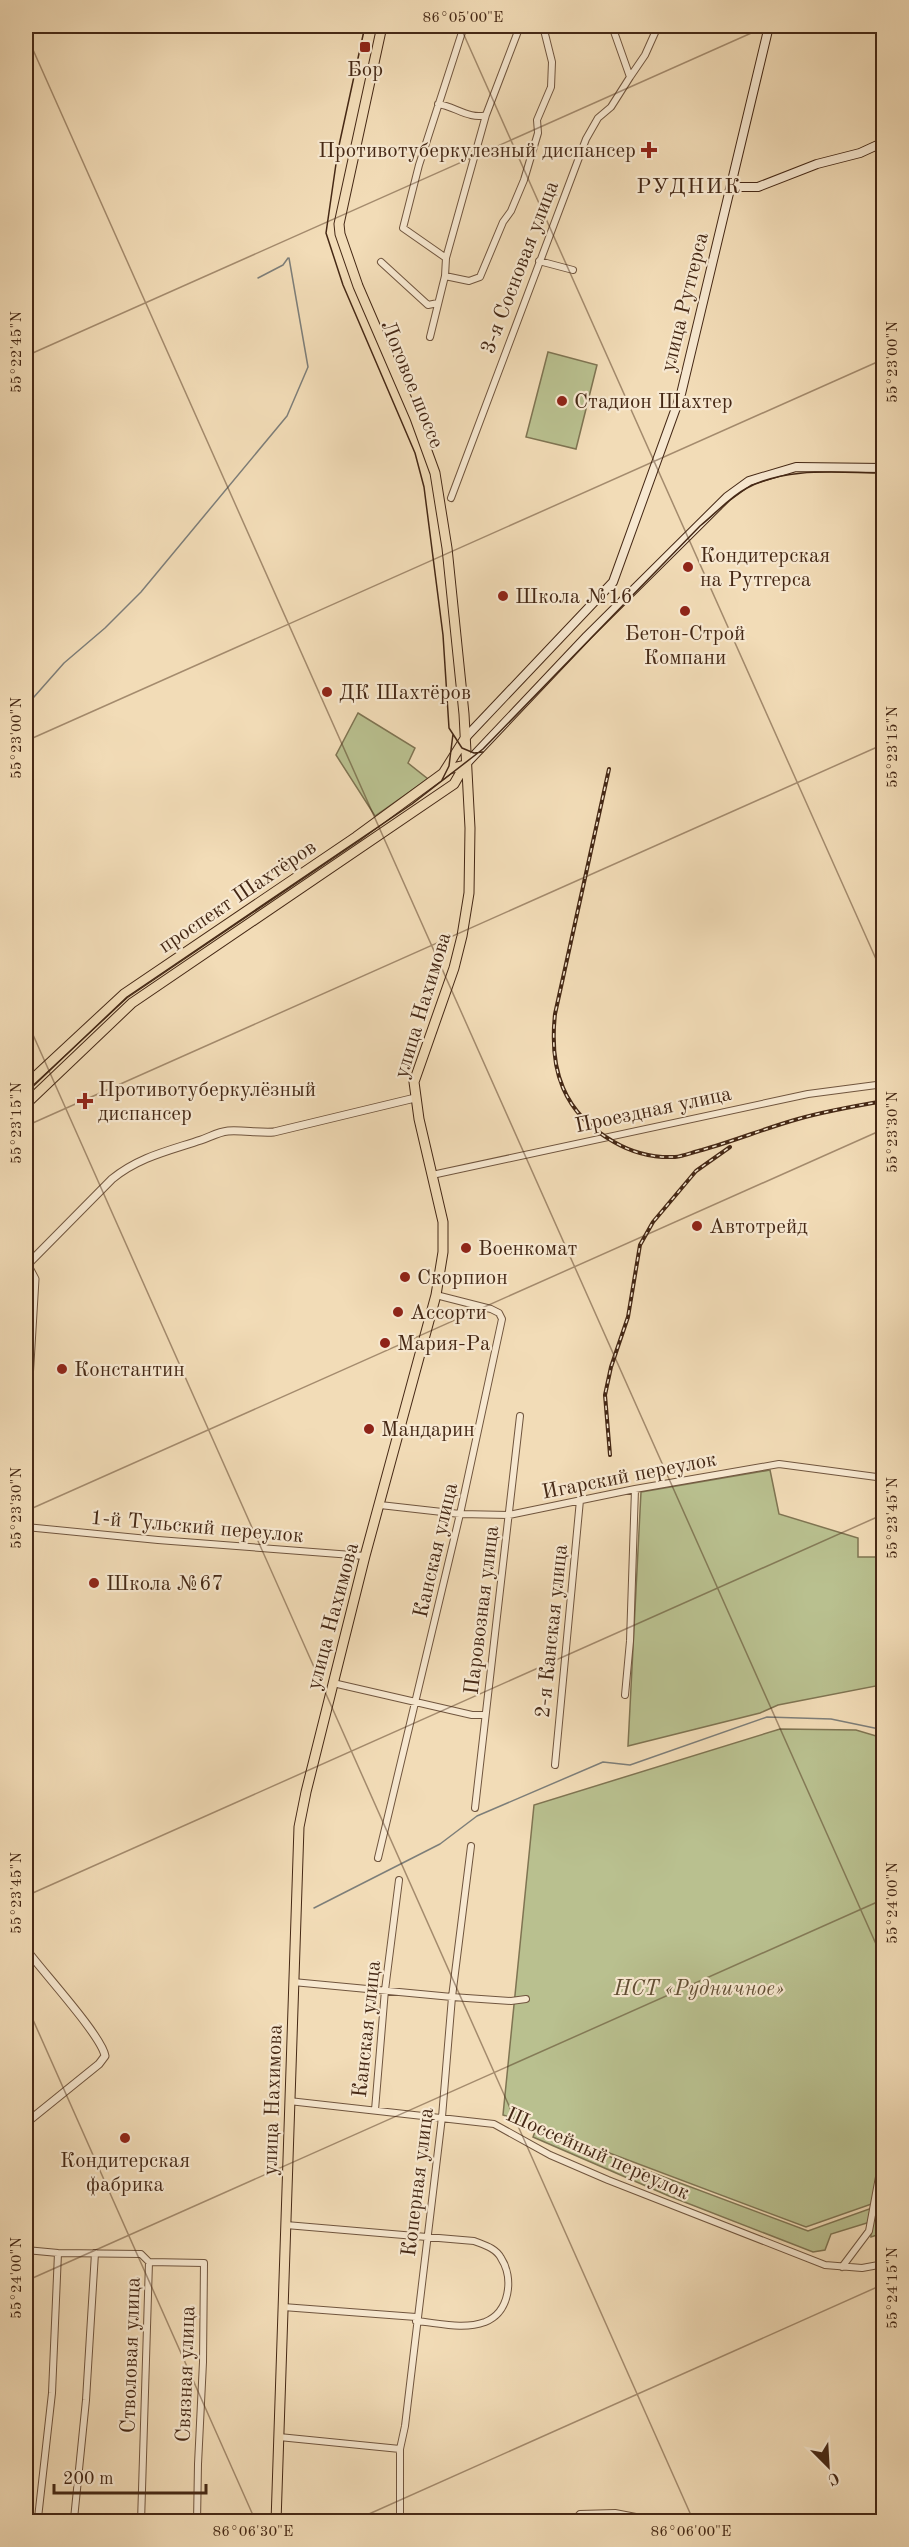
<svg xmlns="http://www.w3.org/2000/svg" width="909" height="2547" viewBox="0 0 909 2547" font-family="'Old Standard TT',serif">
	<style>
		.green { fill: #b9c08f; stroke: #7f7452; stroke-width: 1.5 }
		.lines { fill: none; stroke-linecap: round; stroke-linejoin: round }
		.stream { stroke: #7d7e79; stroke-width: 1.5 }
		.minor-casing { stroke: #70553e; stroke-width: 8 }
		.tertiary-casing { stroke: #70553e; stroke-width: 9 }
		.secondary-casing { stroke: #452815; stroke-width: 10 }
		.primary-casing { stroke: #452815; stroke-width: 11 }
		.minor { stroke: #f7e8d0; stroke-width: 6 }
		.tertiary { stroke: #f7e8d0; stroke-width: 7 }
		.secondary { stroke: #f7e8d0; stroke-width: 8 }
		.primary { stroke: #f2dcb7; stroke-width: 9 }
		.tram { stroke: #452815; stroke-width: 1.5 }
		.rail-casing { stroke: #452815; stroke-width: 4 }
		.rail { stroke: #f7e8d0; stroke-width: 1.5; stroke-dasharray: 4.5; stroke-linecap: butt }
		.ticks { fill: none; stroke: #452815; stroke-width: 1.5; stroke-opacity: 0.45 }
		.poi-dot { fill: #8f2418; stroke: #f7e8d0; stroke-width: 2 }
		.labels { text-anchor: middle; stroke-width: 4.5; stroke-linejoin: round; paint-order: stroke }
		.poi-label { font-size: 21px; fill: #452815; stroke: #f7e8d0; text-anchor: start }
		.street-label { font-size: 21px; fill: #452815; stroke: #f7e8d0 }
		.park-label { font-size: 21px; font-style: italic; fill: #624e34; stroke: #f7e8d0 }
		.neighbourhood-label { font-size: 22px; letter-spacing: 1.5px; fill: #452815; stroke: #f7e8d0 }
		.neatline { fill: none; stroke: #452815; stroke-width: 2 }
		.ticks-label { font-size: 15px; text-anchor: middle; fill: #452815 }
	</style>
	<rect width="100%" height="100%" fill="#f2dcb7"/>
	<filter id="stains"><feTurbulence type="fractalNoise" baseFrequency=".00333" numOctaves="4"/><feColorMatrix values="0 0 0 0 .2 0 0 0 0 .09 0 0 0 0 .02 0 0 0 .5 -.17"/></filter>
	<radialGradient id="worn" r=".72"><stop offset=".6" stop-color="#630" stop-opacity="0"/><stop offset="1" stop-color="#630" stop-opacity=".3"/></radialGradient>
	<path class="green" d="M548,352L597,365L576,449L526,437Z
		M358,713L415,748L408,763L428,779L375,816L336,755Z
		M770,1470L779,1514L858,1538V1557H876V1686L778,1705L760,1713L628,1746L641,1492Z
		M780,1729L856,1730L883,1738V2200L806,2227L559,2134L503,2115L534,1805Z
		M536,2129L808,2231L883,2204V2233L871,2237L870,2222L831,2234L825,2250L813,2252L669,2196L533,2137Z"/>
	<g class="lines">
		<path class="stream" d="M258,278L283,265L288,258
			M26,706L64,663L105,628L141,592L287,416L308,367L289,258
			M314,1908L440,1844L477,1816L603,1762L630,1765L767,1717L831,1719L884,1730"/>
		<defs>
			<path id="minor" d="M630,77L645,55L658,26
				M438,104C454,106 470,120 486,115
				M446,258L486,115L520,26
				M539,261L573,270
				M381,262L428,305L438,303
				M445,276L469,281L480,277L503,222L511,211L524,180L538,133L537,120L551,87L552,62L543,26
				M430,337L445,276L446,258L403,228L419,165L464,26
				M451,498L586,139L598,118L611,107L630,77L612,26
				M432,1175L808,1094L884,1084
				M380,1505L460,1514L509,1515L635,1489L779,1464L884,1478
				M26,1527L158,1540L365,1556
				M333,1683L472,1715H485
				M625,1695L630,1641L635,1489
				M555,1765L580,1500
				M475,1808L520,1416
				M378,1858L460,1514L502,1319L499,1313L491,1309L436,1295
				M293,1982L452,1997L511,2001L526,1999
				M289,2101L494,2124L550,2155L608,2180L825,2265L862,2268L884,2264
				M375,2110L385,1990L399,1880
				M286,2225L474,2241C484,2245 496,2248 501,2258C514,2278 510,2312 485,2322C463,2330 439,2323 416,2321
				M26,2250L58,2253L141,2254L149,2262L204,2263L203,2362L198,2464L197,2522
				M842,2267L869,2231L884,2150
				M283,2307L416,2317
				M279,2437L400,2449
				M26,2517L120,2522
				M38,2518L52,2393L58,2253
				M74,2519L86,2400L95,2253
				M141,2522L149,2262
				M400,2522V2449L405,2426L442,2117L452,1997L471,1846
				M573,2522L580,2514L615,2513L646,2519L675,2522"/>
			<path id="tertiary" d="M26,1262L35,1279L26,1430
				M28,1264L112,1179C139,1157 168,1151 201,1140C210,1137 218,1132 228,1131C243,1130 258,1133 274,1132L415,1098
				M26,1949C41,1970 102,2036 105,2056L99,2064L26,2123"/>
			<path id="secondary" d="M731,187H758L817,164L860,153L884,142
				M466,737L613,582L681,394L769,26
				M465,765L587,636L727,497L749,481L796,467L884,468"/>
			<path id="primary" d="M444,772L466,737
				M26,1085L124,994L356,837L449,769L465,765
				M26,1104L132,1003L454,784L465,765
				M276,2522L299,1827L306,1792L365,1556L436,1295L443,1252V1222L419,1119L414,1082L454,968L462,936L469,893L470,828L464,714L447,548L435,473L415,418L358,286L340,234L339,224L382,26"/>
		</defs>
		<use href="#minor" class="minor-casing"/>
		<use href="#tertiary" class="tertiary-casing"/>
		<use href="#secondary" class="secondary-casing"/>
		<use href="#primary" class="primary-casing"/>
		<use href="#minor" class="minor"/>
		<use href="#tertiary" class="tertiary"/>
		<use href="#secondary" class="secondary"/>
		<use href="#primary" class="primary"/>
		<path class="tram" d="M365,26L338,150L326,233L343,285L415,453L424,487L443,635L449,728L462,748L474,753L483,752
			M442,780L449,766L453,734
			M26,1093L127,997L412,804L483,749L700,526C715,514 730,497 747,488C788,466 839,473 884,473"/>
		<defs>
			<path id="rail" d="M609,769L555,1014C549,1070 563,1113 614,1142C633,1153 653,1158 675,1157C684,1156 693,1152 702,1150C734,1141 766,1128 798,1119C826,1111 855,1106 884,1101
				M610,1455L605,1395L611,1367L628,1317L640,1245L653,1222L696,1171L730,1147"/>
		</defs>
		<use href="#rail" class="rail-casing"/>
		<use href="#rail" class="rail"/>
	</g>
	<path class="ticks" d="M460,26L884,977M26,34L884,1962M26,356L767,26M26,741L884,359M26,1019L694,2522M26,1126L884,744M26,1511L884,1129M26,1896L884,1514M26,2004L256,2522M26,2281L884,1899M351,2522L884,2284"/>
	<g class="poi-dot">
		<rect x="359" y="41" width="12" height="12" rx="3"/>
		<path d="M646 141h6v6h6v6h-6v6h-6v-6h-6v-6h6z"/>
		<circle cx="562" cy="401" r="6"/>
		<circle cx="688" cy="567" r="6"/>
		<circle cx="503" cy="596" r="6"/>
		<circle cx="685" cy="611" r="6"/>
		<circle cx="327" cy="692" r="6"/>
		<path d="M82 1092h6v6h6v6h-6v6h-6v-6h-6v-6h6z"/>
		<circle cx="697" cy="1226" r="6"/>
		<circle cx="466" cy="1248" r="6"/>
		<circle cx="405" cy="1277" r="6"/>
		<circle cx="398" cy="1312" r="6"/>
		<circle cx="385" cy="1343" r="6"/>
		<circle cx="62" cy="1369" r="6"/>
		<circle cx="369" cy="1429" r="6"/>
		<circle cx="94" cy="1583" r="6"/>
		<circle cx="125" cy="2138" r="6"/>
	</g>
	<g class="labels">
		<g class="poi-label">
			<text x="365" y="76" text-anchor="middle">Бор</text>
			<text x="636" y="157" text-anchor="end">Противотуберкулезный диспансер</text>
			<text x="574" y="408">Стадион Шахтер</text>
			<text x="700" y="562">Кондитерская<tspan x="700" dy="24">на Рутгерса</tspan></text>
			<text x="515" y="603">Школа №16</text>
			<text x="685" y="640" text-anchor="middle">Бетон-Строй<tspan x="685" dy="24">Компани</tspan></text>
			<text x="339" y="699">ДК Шахтёров</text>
			<text x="98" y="1096">Противотуберкулёзный<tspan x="98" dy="24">диспансер</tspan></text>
			<text x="709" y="1233">Автотрейд</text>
			<text x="478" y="1255">Военкомат</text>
			<text x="417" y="1284">Скорпион</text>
			<text x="410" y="1319">Ассорти</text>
			<text x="397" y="1350">Мария-Ра</text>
			<text x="74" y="1376">Константин</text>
			<text x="381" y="1436">Мандарин</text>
			<text x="106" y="1590">Школа №67</text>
			<text x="125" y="2167" text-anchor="middle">Кондитерская<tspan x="125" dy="24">фабрика</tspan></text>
		</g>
		<g class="street-label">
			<text transform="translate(519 267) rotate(-69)" y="7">3-я Сосновая улица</text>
			<text transform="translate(684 302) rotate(-76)" y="7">улица Рутгерса</text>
			<text transform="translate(413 384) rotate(68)" y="7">Логовое шоссе</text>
			<text transform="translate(237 896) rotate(-34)" y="7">проспект Шахтёров</text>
			<text transform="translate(422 1005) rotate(-73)" y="7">улица Нахимова</text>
			<text transform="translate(653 1109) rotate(-12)" y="7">Проездная улица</text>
			<text transform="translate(629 1475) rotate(-11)" y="7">Игарский переулок</text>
			<text transform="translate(197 1526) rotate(5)" y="7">1-й Тульский переулок</text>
			<text transform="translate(435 1550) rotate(-77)" y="7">Канская улица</text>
			<text transform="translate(481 1610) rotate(-83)" y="7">Паровозная улица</text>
			<text transform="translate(332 1616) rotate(-75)" y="7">улица Нахимова</text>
			<text transform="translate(551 1631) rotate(-84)" y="7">2-я Канская улица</text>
			<text transform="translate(366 2029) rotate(-84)" y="7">Канская улица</text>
			<text transform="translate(272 2100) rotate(-88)" y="7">улица Нахимова</text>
			<text transform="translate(598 2153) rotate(24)" y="7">Шоссейный переулок</text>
			<text transform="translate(417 2182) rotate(-83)" y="7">Коперная улица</text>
			<text transform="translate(130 2355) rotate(-88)" y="7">Стволовая улица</text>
			<text transform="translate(185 2374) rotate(-88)" y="7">Связная улица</text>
		</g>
		<g class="park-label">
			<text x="699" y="1995">НСТ «Рудничное»</text>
		</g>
		<g class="neighbourhood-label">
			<text x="689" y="193">РУДНИК</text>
		</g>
	</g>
	<rect width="909" height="2547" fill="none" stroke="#f2dcb7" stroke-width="66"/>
	<g transform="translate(828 2466) rotate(156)" stroke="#f7e8d0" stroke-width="4.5" paint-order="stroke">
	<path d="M0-4.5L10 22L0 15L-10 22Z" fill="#452815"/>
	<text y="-9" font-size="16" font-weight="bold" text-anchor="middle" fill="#452815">С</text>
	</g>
	<path d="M54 2484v9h152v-9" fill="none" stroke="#452815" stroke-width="3"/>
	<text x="63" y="2484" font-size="18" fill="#452815" stroke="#f7e8d0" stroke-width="4.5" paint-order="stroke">200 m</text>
	<rect x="33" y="33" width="843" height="2481" class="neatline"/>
	<g class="ticks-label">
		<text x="463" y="22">86°05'00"E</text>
		<text transform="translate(16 352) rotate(-90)" y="5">55°22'45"N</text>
		<text transform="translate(892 362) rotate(-90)" y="5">55°23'00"N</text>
		<text transform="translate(16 738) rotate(-90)" y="5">55°23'00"N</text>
		<text transform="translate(892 747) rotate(-90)" y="5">55°23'15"N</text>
		<text transform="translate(16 1123) rotate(-90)" y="5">55°23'15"N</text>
		<text transform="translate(892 1132) rotate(-90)" y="5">55°23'30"N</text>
		<text transform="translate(16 1508) rotate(-90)" y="5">55°23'30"N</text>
		<text transform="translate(892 1518) rotate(-90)" y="5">55°23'45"N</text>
		<text transform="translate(16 1893) rotate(-90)" y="5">55°23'45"N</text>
		<text transform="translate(892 1903) rotate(-90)" y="5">55°24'00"N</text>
		<text transform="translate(16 2278) rotate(-90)" y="5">55°24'00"N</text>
		<text transform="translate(892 2288) rotate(-90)" y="5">55°24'15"N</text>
		<text x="253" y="2536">86°06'30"E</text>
		<text x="691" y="2536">86°06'00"E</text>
	</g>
	<rect width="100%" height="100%" filter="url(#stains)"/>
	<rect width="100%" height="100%" fill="url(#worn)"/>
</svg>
